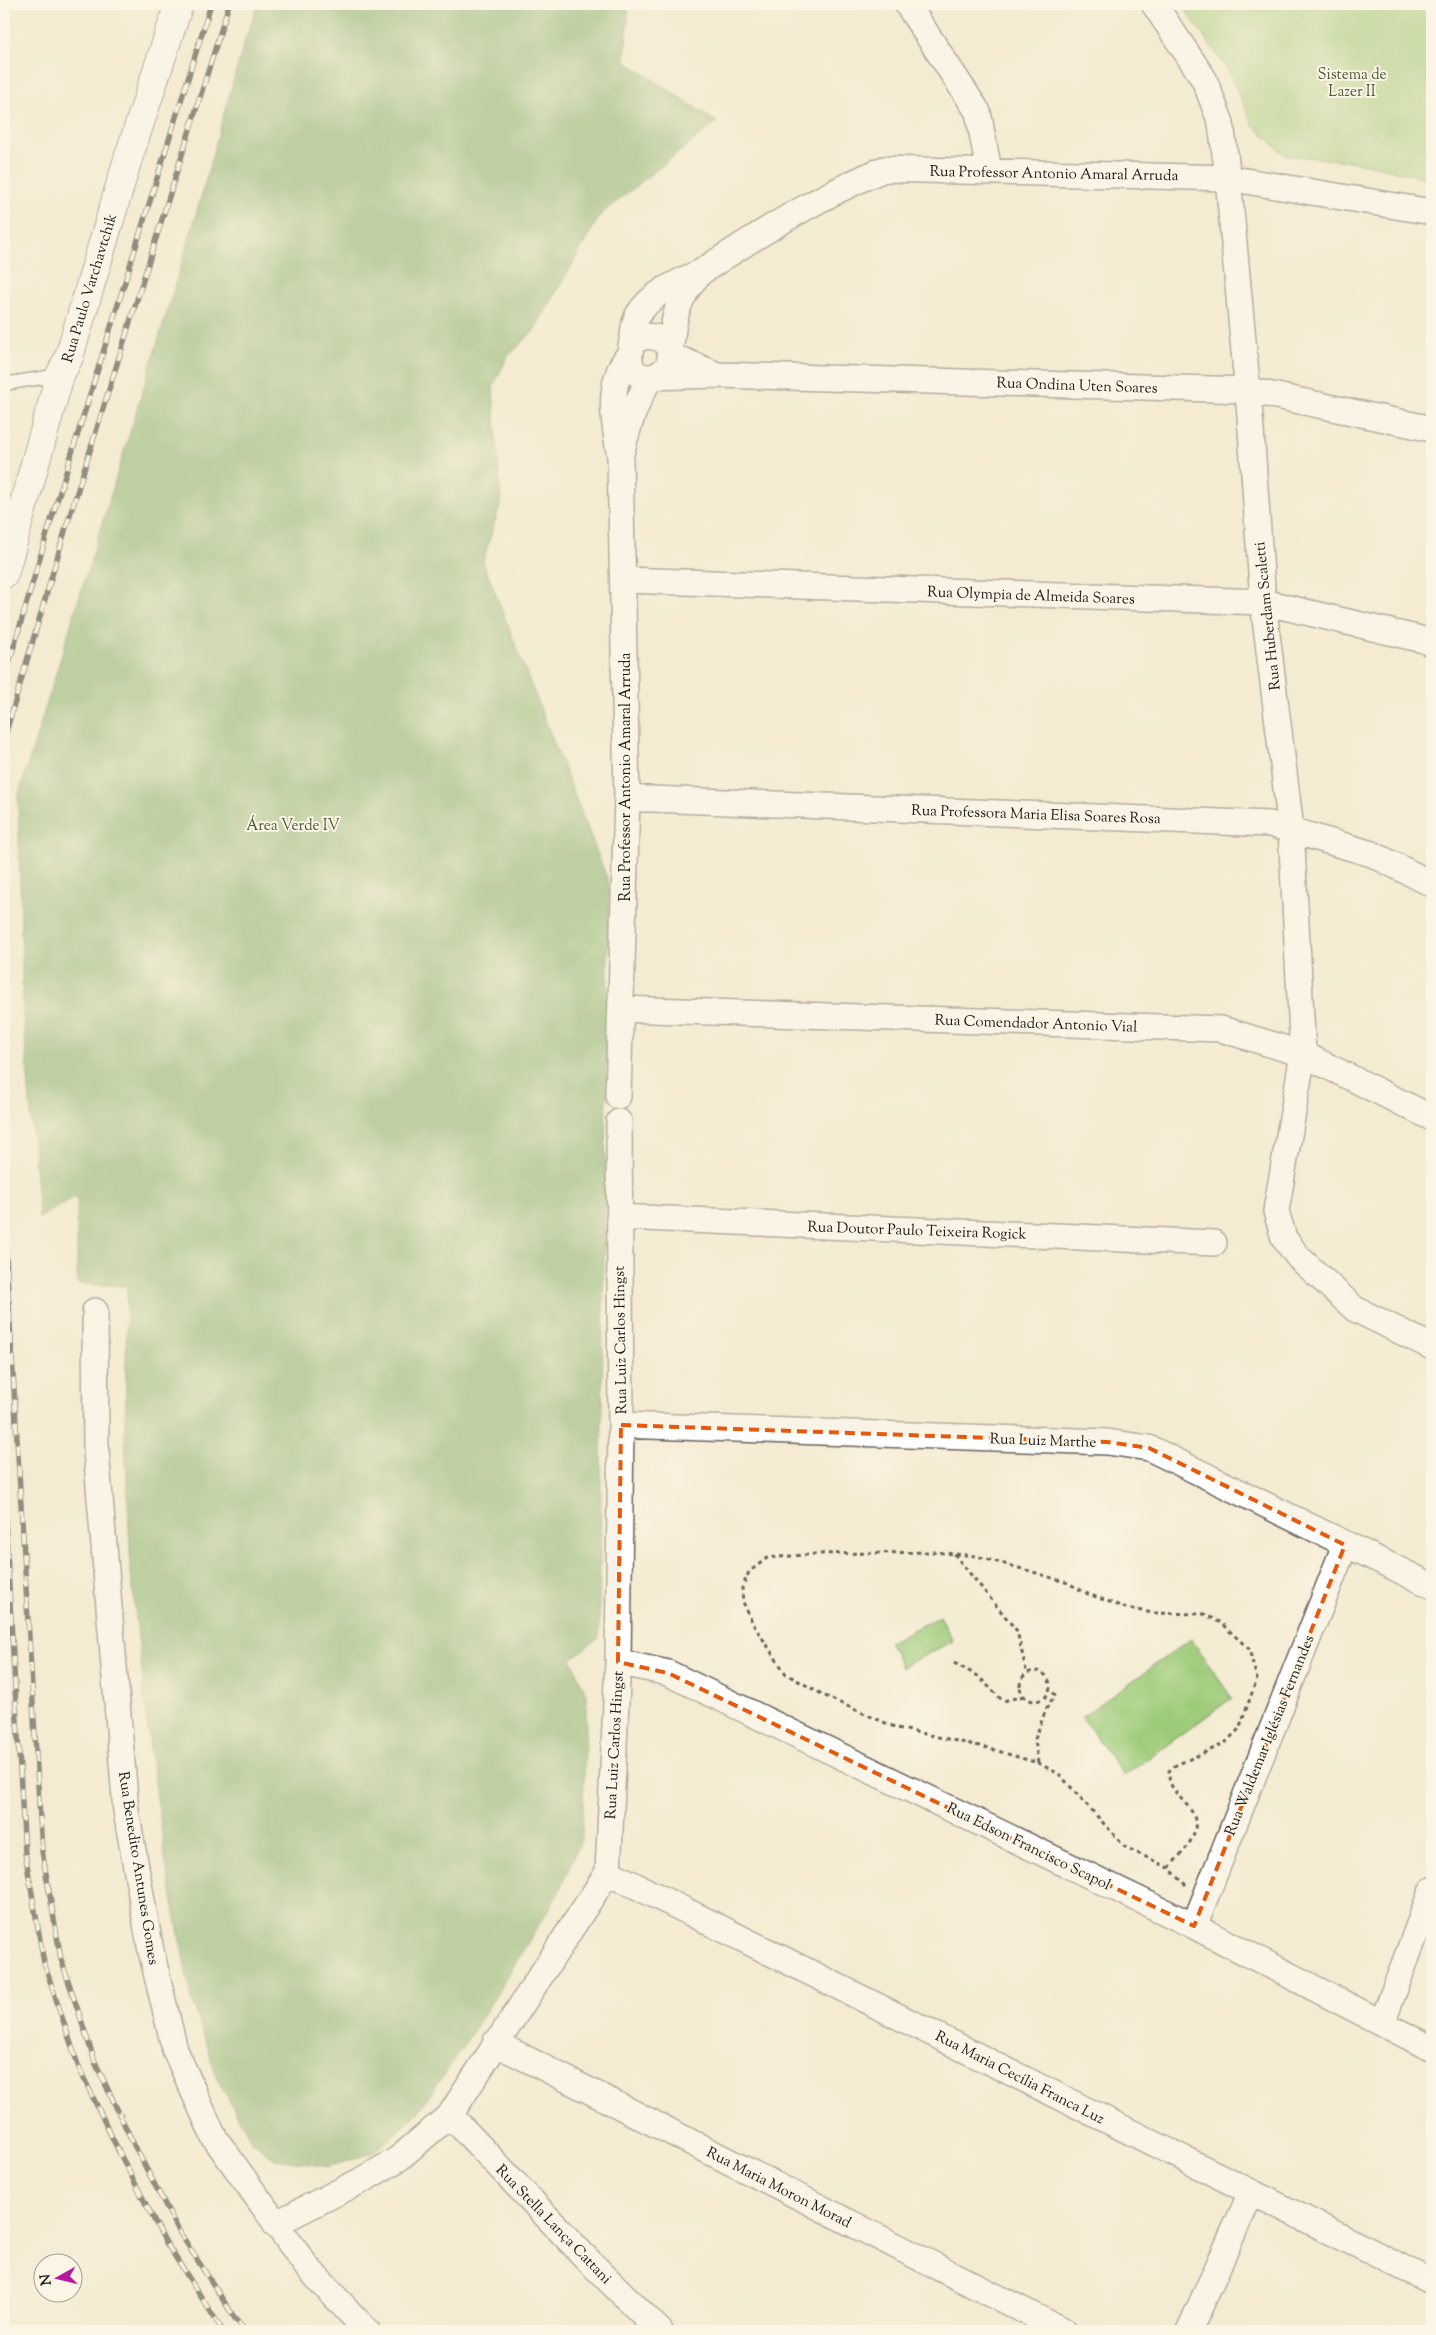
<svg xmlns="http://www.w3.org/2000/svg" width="1436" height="2335" viewBox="0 0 1436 2335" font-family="'Sorts Mill Goudy',serif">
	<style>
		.green { fill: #9cca78; stroke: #5c734a }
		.forest { fill: #7dae68; stroke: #4c6542 }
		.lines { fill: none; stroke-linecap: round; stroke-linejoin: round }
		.lane-casing { stroke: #68645c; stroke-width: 15 }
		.street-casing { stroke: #68645c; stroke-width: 28 }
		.secondary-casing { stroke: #68645c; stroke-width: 30 }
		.path { stroke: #68645c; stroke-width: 3; stroke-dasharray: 4 4; stroke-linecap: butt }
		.lane { stroke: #fff; stroke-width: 12 }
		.street { stroke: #fff; stroke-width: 25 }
		.secondary { stroke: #fff; stroke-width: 28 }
		.rail-casing { stroke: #1c1c1c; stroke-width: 5.5 }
		.rail { stroke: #fcf5e5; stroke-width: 4; stroke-dasharray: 11; stroke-linecap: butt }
		.marked { fill: none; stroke: #e8590c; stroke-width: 4; stroke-dasharray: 10 6; stroke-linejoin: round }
		.labels { text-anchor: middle; stroke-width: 4; stroke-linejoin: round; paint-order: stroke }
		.park-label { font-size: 15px; fill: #49593c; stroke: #fcf5e5 }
		.street-label { font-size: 15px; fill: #1c1c1c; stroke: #fcf5e5 }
	</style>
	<rect width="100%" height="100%" fill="#fcf5e5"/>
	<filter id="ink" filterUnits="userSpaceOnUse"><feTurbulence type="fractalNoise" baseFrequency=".02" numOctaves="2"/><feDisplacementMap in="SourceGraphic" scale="10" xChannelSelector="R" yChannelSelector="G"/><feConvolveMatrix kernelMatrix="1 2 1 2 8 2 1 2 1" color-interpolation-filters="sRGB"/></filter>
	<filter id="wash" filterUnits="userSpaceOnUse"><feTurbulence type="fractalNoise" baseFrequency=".0096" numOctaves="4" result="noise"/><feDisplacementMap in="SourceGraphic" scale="20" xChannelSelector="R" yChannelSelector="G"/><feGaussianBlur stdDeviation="1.12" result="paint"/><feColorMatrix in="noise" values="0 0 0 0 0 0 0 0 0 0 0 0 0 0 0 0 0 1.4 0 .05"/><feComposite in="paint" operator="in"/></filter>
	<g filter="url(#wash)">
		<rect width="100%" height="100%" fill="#f4ebd2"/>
		<path class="green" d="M1181,4H1432V179L1356,162L1285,155L1253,125L1228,70Z
			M940,1616L953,1641L902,1667L889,1642Z
			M1191,1639L1232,1698L1124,1776L1082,1717Z"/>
		<path class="forest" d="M258,4H629L625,61L717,122L601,214L534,331L508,356L493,387L501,502L483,562L609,883L599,1638L571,1659L587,1696L582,1838L558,1894L480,2021L418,2113L375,2152L329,2167L275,2159L252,2142L217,2079L190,1993L167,1871L150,1748L131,1573L125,1436L127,1286L77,1284V1196L39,1218L23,1014L18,797L188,243L243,46Z"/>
	</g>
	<g filter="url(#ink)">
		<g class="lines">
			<defs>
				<path id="lane" d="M4,384L60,375"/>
				<path id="street" d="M907,4L978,112L989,171
					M1154,4L1204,79L1221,123L1228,178L1250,416L1263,602L1291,829L1303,1054L1276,1211L1284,1238L1298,1257L1355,1309L1432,1347
					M701,272C759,234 819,196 884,169L1228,178L1432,212
					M628,356C606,384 614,424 620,457C628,428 635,402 651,377L717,375L670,355C673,320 676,298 701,272C678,282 651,293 638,315C633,323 634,332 632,341C629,355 626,376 648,377C653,377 658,375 662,372C683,355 662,324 632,342
					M717,375L1248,390L1432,429
					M624,580L1263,602L1424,640L1432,644
					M627,798L1270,824L1372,854L1432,884
					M621,1009L1221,1029L1303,1054L1432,1118
					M618,1096L627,798L620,457
					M619,1217L1214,1243
					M95,1311L96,1450L126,1811L151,1951L175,2050L214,2137L307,2267L367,2331
					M621,1425L1107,1442L1149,1448L1432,1586
					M618,1662L668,1673L1194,1926L1432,2049
					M608,1872L1432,2282
					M1194,1926L1345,1545
					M1382,2023L1432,1890
					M495,2043L1064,2331
					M450,2115L587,2259L660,2331
					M275,2224L366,2178L398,2159L450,2115L608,1872L618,1662L621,1425L619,1122
					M1189,2331L1251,2193"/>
				<path id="secondary" d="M4,574L60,375L69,357L127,162L179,4"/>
			</defs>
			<use href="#lane" class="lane-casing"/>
			<use href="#street" class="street-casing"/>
			<use href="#secondary" class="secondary-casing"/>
			<path class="path" d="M954,1554L1017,1631L1027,1674
				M954,1663L978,1676L1003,1701L1024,1696
				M1020 1686a15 15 0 1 1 30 0a15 15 0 1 1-30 0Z
				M1038,1763L1035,1739L1046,1709L1055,1695L1051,1689
				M1169,1868C1176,1859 1186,1850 1191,1840C1209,1805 1166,1801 1169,1771L1174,1766L1224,1744L1239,1729L1257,1679L1249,1649L1221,1623L1204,1614L1153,1613L1126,1608L1088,1594L1068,1583L1030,1571L976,1556L934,1552L816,1554L767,1558L749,1572L742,1588L743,1602L753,1624L786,1674L829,1698L897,1728L984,1747L1038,1763L1059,1774L1125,1847L1169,1868L1186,1885"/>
			<use href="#lane" class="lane"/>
			<use href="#street" class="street"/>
			<use href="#secondary" class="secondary"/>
			<defs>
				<path id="rail" d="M4,680L49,527L211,4
					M4,739L65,531L229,4
					M4,1224L42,1851L61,1959L95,2062L134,2145L180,2233L236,2320L246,2331
					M4,1503L25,1853L44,1963L79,2068L119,2152L165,2241L223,2331"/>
			</defs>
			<use href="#rail" class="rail-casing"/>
			<use href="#rail" class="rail"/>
		</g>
	</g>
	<path d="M0 0H1436V2335H0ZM621,1425L1107,1442L1149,1448L1345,1545L1194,1926L668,1673L618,1662Z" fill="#f4ebd2" fill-opacity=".55" fill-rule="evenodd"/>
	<path class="marked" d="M621,1425L1107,1442L1149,1448L1345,1545L1194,1926L668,1673L618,1662Z"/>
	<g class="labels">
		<g class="park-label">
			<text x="1352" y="79">Sistema de<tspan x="1352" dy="17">Lazer II</tspan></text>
			<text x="293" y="830">Área Verde IV</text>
		</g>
		<g class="street-label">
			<text transform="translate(1054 173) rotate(1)" y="5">Rua Professor Antonio Amaral Arruda</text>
			<text transform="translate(89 288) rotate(-73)" y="5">Rua Paulo Varchavtchik</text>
			<text transform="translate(1077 385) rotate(2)" y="5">Rua Ondina Uten Soares</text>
			<text transform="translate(1031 595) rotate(2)" y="5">Rua Olympia de Almeida Soares</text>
			<text transform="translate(1267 616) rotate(-96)" y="5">Rua Huberdam Scaletti</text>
			<text transform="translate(625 777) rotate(-90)" y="5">Rua Professor Antonio Amaral Arruda</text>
			<text transform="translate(1036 814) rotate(2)" y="5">Rua Professora Maria Elisa Soares Rosa</text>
			<text transform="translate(1036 1023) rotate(2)" y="5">Rua Comendador Antonio Vial</text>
			<text transform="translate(917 1230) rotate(2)" y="5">Rua Doutor Paulo Teixeira Rogick</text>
			<text transform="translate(620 1340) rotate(-91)" y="5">Rua Luiz Carlos Hingst</text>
			<text transform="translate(1043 1440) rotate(2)" y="5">Rua Luiz Marthe</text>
			<text transform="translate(1269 1735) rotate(-68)" y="5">Rua Waldemar Iglésias Fernandes</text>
			<text transform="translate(614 1745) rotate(-87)" y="5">Rua Luiz Carlos Hingst</text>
			<text transform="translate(1029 1846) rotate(26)" y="5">Rua Edson Francisco Scapol</text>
			<text transform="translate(139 1868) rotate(81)" y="5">Rua Benedito Antunes Gomes</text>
			<text transform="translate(1020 2077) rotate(27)" y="5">Rua Maria Cecília Franca Luz</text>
			<text transform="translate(779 2187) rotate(27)" y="5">Rua Maria Moron Morad</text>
			<text transform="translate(554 2224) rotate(46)" y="5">Rua Stella Lança Cattani</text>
		</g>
	</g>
	<rect width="1436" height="2335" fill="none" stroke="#fcf5e5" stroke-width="20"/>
	<g transform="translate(58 2278) rotate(262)"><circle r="24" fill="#fcf5e5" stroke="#a29e95"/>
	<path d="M0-4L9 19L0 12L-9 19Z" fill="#b5179e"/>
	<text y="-8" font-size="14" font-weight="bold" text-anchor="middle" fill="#1c1c1c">N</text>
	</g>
</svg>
